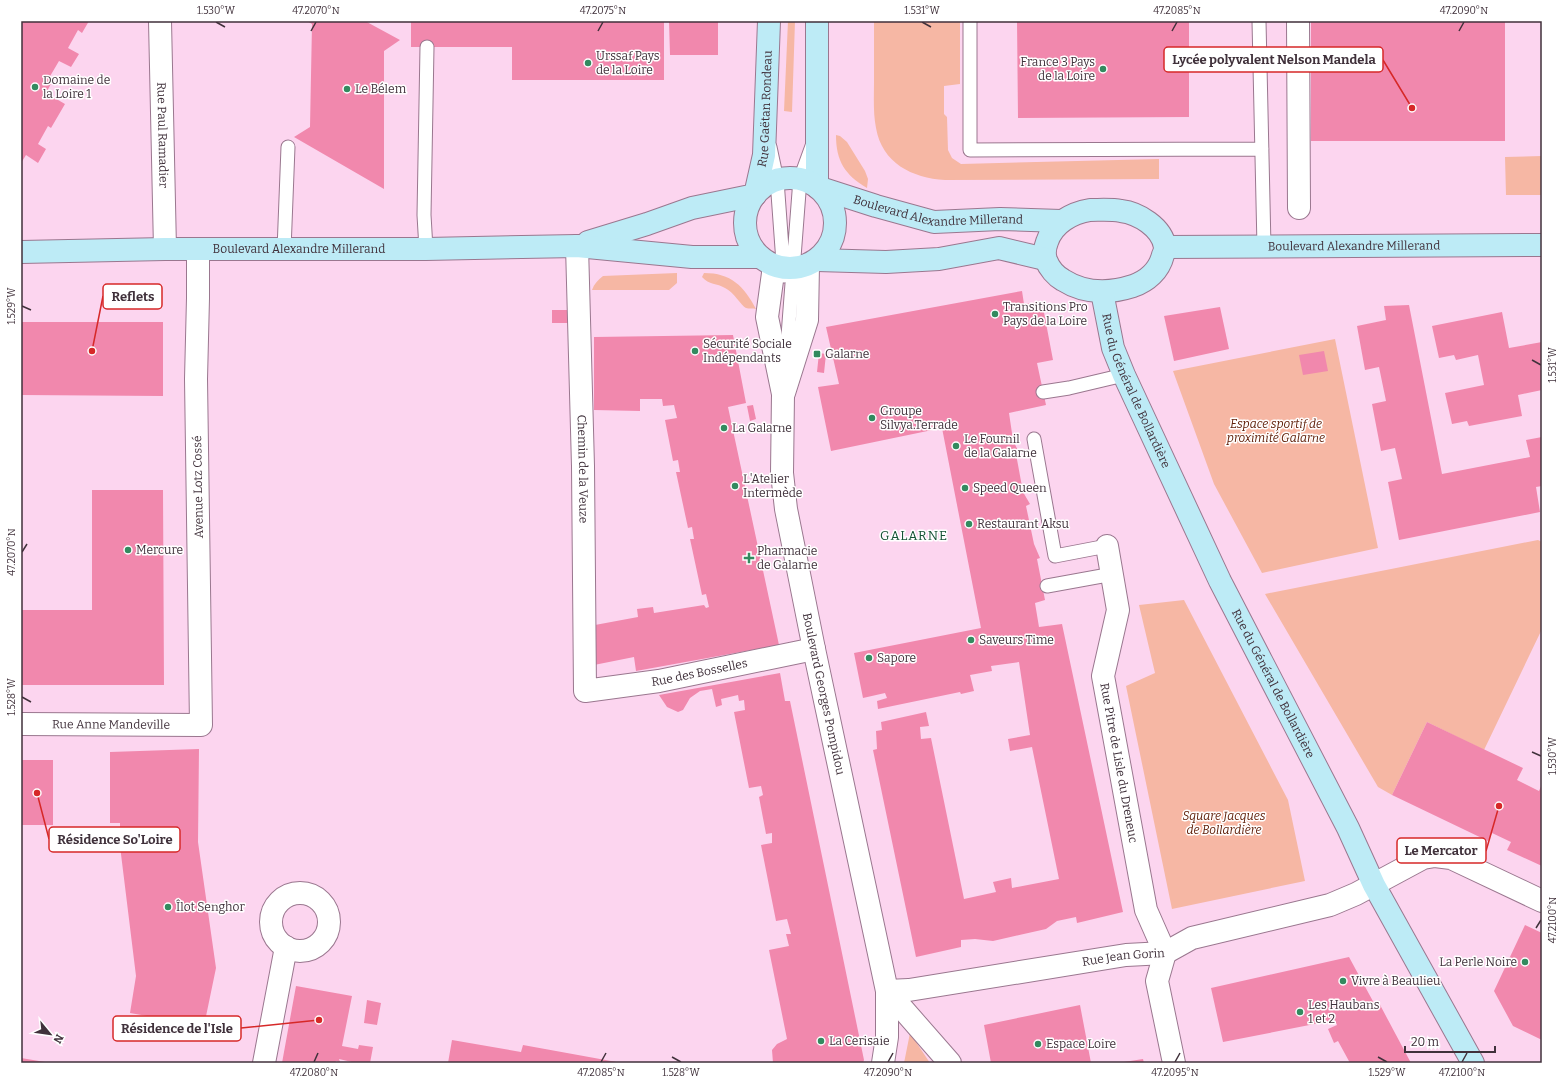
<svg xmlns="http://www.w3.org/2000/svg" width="1563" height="1084" viewBox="0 0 1563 1084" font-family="Bitter,serif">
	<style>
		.green { fill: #f6b7a4 }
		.building { fill: #f188ad }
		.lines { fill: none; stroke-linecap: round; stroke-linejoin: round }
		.lane-casing { stroke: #9a778f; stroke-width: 15 }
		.street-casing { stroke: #9a778f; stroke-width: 24 }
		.secondary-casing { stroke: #9a778f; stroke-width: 24 }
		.lane { stroke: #fff; stroke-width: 13 }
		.street { stroke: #fff; stroke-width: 22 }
		.secondary { stroke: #bdebf6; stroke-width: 22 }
		.ticks { fill: none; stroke: #40313b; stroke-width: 1.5 }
		.poi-dot { fill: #338a5f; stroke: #fff; stroke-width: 1.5 }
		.labels { text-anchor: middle; stroke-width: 3; stroke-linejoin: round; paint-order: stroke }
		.poi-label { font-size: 12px; fill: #40313b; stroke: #fff; text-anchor: start }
		.street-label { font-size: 12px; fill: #40313b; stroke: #fff }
		.park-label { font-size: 12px; font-style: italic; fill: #61200a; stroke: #fff }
		.neighbourhood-label { font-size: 13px; letter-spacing: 1px; fill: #155235; stroke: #fff }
		.leader { fill: none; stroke: #d62828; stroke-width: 1.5 }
		.callout-dot { fill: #d62828; stroke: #fff; stroke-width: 1.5 }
		.callout { fill: #fff; stroke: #d62828; stroke-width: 1.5 }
		.callout-label { font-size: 13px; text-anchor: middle; font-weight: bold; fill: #40313b }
		.neatline { fill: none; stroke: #40313b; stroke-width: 1.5 }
		.ticks-label { font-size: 10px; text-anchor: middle; fill: #40313b }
	</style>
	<rect width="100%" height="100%" fill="#fcd5ef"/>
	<path class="green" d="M788,21H795L792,112L784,111Z
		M874,21H960V84L944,86V114L947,117L948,150L952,158L961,164L1159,159V179L945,180C912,178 882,163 876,128C873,113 874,97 874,82C874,62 874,41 874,21Z
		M836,135L840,136L847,142L865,171L868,179L867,188C845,175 836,161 836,135Z
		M1542,156V195H1506L1505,157Z
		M677,273V283L669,290H592C594,284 598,280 603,276Z
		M704,273C731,273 744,286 756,309C753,308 749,309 746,308C741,306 734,292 725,288C717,283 709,285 702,277Z
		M1335,339L1378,548L1262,573L1214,484L1173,371Z
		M1538,540L1542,542V629L1484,750L1427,722L1392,795L1378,787L1265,594Z
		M1184,600L1288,800L1305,881L1172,909L1126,686L1155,673L1139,605Z
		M910,1033L930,1063H904Z"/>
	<path class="building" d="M21,21H89L82,33L78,30L68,48L79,54L71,67L59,61L49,78L53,80L46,93L65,104L51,128L48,126L38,144L46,149L38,163L26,155L21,163Z
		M307,21H365L400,40L384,51V189L294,137L310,127L312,24Z
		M411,21H664V80H512V47H411Z
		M669,21H718V55H670Z
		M1017,21H1189V117L1018,118Z
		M1311,21H1505V141H1311Z
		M1022,291L1024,304L1042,302L1053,360L1037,363L1046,405L1009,413L1013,440L1019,453L1016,454L1023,492L1030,504L1026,506L1034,544L1040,558L1037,559L1045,600L1035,603L1039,627L1062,624L1123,912L1077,923L1076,917L1057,921L1046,929L993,941L975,939L961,940V947L916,957L873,750L877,749L876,731L882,730L881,722L926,712L929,726L920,727L921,739L931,738L964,899L996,892L993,882L1011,878L1012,888L1059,879L1032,747L1010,751L1008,739L1030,735L1019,662L991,666L992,671L970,675L974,691L961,694L960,692L878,709L877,701L887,698L885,693L863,698L854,653L981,628L942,428L831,451L818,387L839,384L826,327Z
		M1409,305L1442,474L1530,457L1526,440L1542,437V486L1536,487L1540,512L1399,540L1388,482L1402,479L1395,448L1381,451L1372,404L1386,401L1379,367L1365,370L1357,326L1386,320L1384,306Z
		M1220,307L1229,349L1174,361L1164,316Z
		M552,310H570L571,323H552Z
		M1502,312L1509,348L1542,342V390L1518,395L1522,416L1469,426L1467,421L1452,424L1445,393L1484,385L1478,355L1456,360L1454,355L1439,358L1432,326Z
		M21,322H163V396L21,395Z
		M733,335L746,403L728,407L779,645L636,671L634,657L594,665L595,625L638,617L637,609L653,607L654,613L704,605L706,608L709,607L706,594L702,595L690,539H694L692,527L688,528L676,472H680L678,460L673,461L665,420L677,418L674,405L663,406L662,399H640V411L594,410V337Z
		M1324,351L1328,371L1303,375L1299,355Z
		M819,353L826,354L824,373L817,372Z
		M753,405L756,419L750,421L747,406Z
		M92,490H163L164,685H21V610H92Z
		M780,673L785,701H790L856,1021L864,1060L863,1063H773L772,1050L777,1044L787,1039L769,950L789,946L786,934H791L787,919L776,921L761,845L772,843V833L766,834L759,797L763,795L761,786L749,788L734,712L745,710L744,700L739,701L738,695L721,699L722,705L716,707L712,689L700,691L690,698L683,710L678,712L667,707L659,695Z
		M1427,722L1523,768L1517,780L1539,791L1542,784V866L1507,850L1511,842L1492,833L1488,841L1392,795Z
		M199,749L198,842L216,968L204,1026L130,1013L136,976L120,846V823H110V752Z
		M21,760H53V825H21Z
		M1525,925L1542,933V1040L1513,1026L1494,991Z
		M1349,957L1375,1005L1379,1003L1411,1063H1350L1338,1041L1334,1043L1328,1029L1337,1025L1335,1020L1223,1042L1211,988Z
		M296,986L352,996L342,1046L358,1049L359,1045L373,1047L370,1063H356L339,1059L340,1062L336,1061L335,1063H282Z
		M367,1000L381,1003L377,1025L364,1023Z
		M1080,1005L1091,1063H991L984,1025Z
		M452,1040L521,1052L523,1045L622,1063H448Z
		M21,1058L45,1062V1063H21Z
		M1143,1059L1144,1063H1124V1062Z"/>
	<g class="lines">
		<defs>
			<path id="lane" d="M970,21V150L1262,149
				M1259,21L1264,247
				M770,147L777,180L784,276
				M426,249L424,215L427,47
				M284,250L288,147
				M786,362L800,179L812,146
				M1043,392L1069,388L1124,375
				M1034,439L1055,556L1107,546
				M1047,586L1113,574"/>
			<g id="street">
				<path id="s1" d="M160,21L165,249"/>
				<path d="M1298,21L1299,208"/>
				<path id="s2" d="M577,246L583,466L585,691L659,681L814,649"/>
				<path id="s3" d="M774,266L767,317L783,394L782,473L786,509L814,649L887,991V1037L883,1063"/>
				<path d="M784,393L807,320L808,265"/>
				<path id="s4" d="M1107,546L1118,610L1103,676L1146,910L1165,953"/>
				<path id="s5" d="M21,724L201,725L196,379L198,298V249"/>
				<circle cx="300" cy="922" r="29"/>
				<path d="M1165,953L1157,981L1174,1063"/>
				<path id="s6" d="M887,991L909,990L1126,955L1165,953L1192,938L1330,905L1356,894L1423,858L1435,856L1451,858L1542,901"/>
				<path d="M887,991L950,1063"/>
				<path d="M264,1063L286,947"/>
			</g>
			<g id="secondary">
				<path id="s7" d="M817,21V187L876,206L934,222L1000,219L1061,221"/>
				<circle cx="790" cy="223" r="45"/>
				<path d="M1090,210C1100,210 1111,209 1121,211C1138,213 1162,227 1165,247C1165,249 1164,253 1163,255C1159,271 1147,281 1133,286C1108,294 1085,294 1063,280C1056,276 1049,268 1046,260C1044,254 1045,247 1047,242C1053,223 1072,213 1090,210Z"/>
				<path id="s8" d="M588,242L647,224L692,208L755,195L764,155L769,21"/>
				<path id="s9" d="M1165,247L1542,245"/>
				<path id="s10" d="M21,252L165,249H426L577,246L692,257H760"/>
				<path d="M817,260L886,262L939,259L999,248L1045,259"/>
				<path id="s11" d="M1102,292L1113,348L1124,375L1220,581L1348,828L1374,885L1473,1063"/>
			</g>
		</defs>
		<use href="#lane" class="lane-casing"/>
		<use href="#street" class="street-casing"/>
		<use href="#secondary" class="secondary-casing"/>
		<use href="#lane" class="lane"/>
		<use href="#street" class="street"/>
		<use href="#secondary" class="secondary"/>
	</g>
	<path class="ticks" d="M216,22L225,27M922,22L931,27M311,31L316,22M598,31L603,22M1172,31L1177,22M1459,31L1464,22M22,306L31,310M1532,360L1541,365M22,552L27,544M22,697L31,702M1532,752L1541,756M1536,928L1541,920M672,1057L681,1062M1378,1057L1387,1062M314,1062L318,1053M601,1062L606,1053M888,1062L893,1053M1175,1062L1180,1053M1462,1062L1467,1053"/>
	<g class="poi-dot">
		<circle cx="588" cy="63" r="4"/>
		<circle cx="1103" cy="69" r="4"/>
		<circle cx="35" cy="87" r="4"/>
		<circle cx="347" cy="89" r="4"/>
		<circle cx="995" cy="314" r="4"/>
		<circle cx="695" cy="351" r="4"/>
		<rect x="813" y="350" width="8" height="8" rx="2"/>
		<circle cx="872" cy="418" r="4"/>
		<circle cx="724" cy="428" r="4"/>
		<circle cx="956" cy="446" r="4"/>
		<circle cx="735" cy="486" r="4"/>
		<circle cx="965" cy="488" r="4"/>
		<circle cx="969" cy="524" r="4"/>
		<circle cx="128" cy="550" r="4"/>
		<path d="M747 552h4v4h4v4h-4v4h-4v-4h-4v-4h4z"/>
		<circle cx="971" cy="640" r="4"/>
		<circle cx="869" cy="658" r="4"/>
		<circle cx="168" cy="907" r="4"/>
		<circle cx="1525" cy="962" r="4"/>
		<circle cx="1343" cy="981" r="4"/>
		<circle cx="1300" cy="1012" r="4"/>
		<circle cx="821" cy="1041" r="4"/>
		<circle cx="1038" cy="1044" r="4"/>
	</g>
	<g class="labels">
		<g class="poi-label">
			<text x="596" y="60">Urssaf Pays<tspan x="596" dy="14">de la Loire</tspan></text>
			<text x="1095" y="66" text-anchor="end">France 3 Pays<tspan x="1095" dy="14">de la Loire</tspan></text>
			<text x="43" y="84">Domaine de<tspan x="43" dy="14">la Loire 1</tspan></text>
			<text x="355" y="93">Le Bélem</text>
			<text x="1003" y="311">Transitions Pro<tspan x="1003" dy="14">Pays de la Loire</tspan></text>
			<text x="703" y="348">Sécurité Sociale<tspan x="703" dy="14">Indépendants</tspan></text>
			<text x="825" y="358">Galarne</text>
			<text x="880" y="415">Groupe<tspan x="880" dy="14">Silvya.Terrade</tspan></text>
			<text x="732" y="432">La Galarne</text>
			<text x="964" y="443">Le Fournil<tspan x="964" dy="14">de la Galarne</tspan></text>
			<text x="743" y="483">L'Atelier<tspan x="743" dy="14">Intermède</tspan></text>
			<text x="973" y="492">Speed Queen</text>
			<text x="977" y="528">Restaurant Aksu</text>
			<text x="136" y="554">Mercure</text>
			<text x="757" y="555">Pharmacie<tspan x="757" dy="14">de Galarne</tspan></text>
			<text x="979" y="644">Saveurs Time</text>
			<text x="877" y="662">Sapore</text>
			<text x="176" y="911">Îlot Senghor</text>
			<text x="1517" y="966" text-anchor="end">La Perle Noire</text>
			<text x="1351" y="985">Vivre à Beaulieu</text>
			<text x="1308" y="1009">Les Haubans<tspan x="1308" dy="14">1 et 2</tspan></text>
			<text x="829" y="1045">La Cerisaie</text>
			<text x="1046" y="1048">Espace Loire</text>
		</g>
		<g class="street-label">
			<text dy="4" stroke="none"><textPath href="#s8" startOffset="261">Rue Gaëtan Rondeau</textPath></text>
			<text dy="4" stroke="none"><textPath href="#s1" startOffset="114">Rue Paul Ramadier</textPath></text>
			<text dy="4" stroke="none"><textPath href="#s7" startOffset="291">Boulevard Alexandre Millerand</textPath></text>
			<text dy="4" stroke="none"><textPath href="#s9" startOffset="189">Boulevard Alexandre Millerand</textPath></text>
			<text dy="4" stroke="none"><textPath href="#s10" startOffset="278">Boulevard Alexandre Millerand</textPath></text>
			<text dy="4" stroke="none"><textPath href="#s11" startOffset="105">Rue du Général de Bollardière</textPath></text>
			<text dy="4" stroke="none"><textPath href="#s2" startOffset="223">Chemin de la Veuze</textPath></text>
			<text transform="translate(198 487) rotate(-91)" y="4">Avenue Lotz Cossé</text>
			<text dy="4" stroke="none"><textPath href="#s2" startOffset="561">Rue des Bosselles</textPath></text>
			<text dy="4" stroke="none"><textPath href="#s11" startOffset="429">Rue du Général de Bollardière</textPath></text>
			<text dy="4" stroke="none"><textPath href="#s3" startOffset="434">Boulevard Georges Pompidou</textPath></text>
			<text dy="4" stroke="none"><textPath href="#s5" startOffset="90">Rue Anne Mandeville</textPath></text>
			<text dy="4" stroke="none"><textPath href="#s4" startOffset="221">Rue Pitre de Lisle du Dreneuc</textPath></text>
			<text dy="4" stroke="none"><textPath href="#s6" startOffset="239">Rue Jean Gorin</textPath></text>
		</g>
		<g class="park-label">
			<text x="1276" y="428">Espace sportif de<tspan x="1276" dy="14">proximité Galarne</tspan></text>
			<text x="1224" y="820">Square Jacques<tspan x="1224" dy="14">de Bollardière</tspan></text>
		</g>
		<g class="neighbourhood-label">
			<text x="914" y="540">GALARNE</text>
		</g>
	</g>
	<path class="leader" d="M1412 108L1383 60M92 351L103 296M37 793L49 839M1499 806L1486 851M319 1020L241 1028"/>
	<g class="callout-dot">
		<circle cx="1412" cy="108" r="4"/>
		<circle cx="92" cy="351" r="4"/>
		<circle cx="37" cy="793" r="4"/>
		<circle cx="1499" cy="806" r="4"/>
		<circle cx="319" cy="1020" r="4"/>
	</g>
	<g class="callout">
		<rect x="1164" y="47" width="219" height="25" rx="4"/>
		<rect x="103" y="284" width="59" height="25" rx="4"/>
		<rect x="49" y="827" width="131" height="25" rx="4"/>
		<rect x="1397" y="838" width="89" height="25" rx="4"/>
		<rect x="113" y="1016" width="128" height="25" rx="4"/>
	</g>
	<g class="callout-label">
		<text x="1274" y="64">Lycée polyvalent Nelson Mandela</text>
		<text x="133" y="301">Reflets</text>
		<text x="115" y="844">Résidence So'Loire</text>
		<text x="1441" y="855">Le Mercator</text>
		<text x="177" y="1033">Résidence de l'Isle</text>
	</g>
	<rect width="1563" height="1084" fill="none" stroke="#ffffff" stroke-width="44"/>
	<g transform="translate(50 1034) rotate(119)" stroke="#ffffff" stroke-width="3" paint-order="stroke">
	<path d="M0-3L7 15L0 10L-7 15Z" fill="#40313b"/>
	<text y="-6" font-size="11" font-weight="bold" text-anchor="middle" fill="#40313b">N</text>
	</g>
	<path d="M1405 1046v6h90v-6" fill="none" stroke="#40313b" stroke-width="2"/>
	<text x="1411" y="1046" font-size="12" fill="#40313b" stroke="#ffffff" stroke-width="3" paint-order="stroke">20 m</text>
	<rect x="22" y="22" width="1519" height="1040" class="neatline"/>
	<g class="ticks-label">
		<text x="216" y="14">1.530°W</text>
		<text x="316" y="14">47.2070°N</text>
		<text x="603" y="14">47.2075°N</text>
		<text x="922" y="14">1.531°W</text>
		<text x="1177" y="14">47.2085°N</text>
		<text x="1464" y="14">47.2090°N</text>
		<text transform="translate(11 306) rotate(-90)" y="4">1.529°W</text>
		<text transform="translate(1552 365) rotate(-90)" y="4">1.531°W</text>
		<text transform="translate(11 552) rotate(-90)" y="4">47.2070°N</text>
		<text transform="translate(11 697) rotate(-90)" y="4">1.528°W</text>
		<text transform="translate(1552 756) rotate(-90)" y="4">1.530°W</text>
		<text transform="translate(1552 920) rotate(-90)" y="4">47.2100°N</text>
		<text x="314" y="1076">47.2080°N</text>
		<text x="601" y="1076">47.2085°N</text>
		<text x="681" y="1076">1.528°W</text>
		<text x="888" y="1076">47.2090°N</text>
		<text x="1175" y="1076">47.2095°N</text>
		<text x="1387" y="1076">1.529°W</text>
		<text x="1462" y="1076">47.2100°N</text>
	</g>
</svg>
